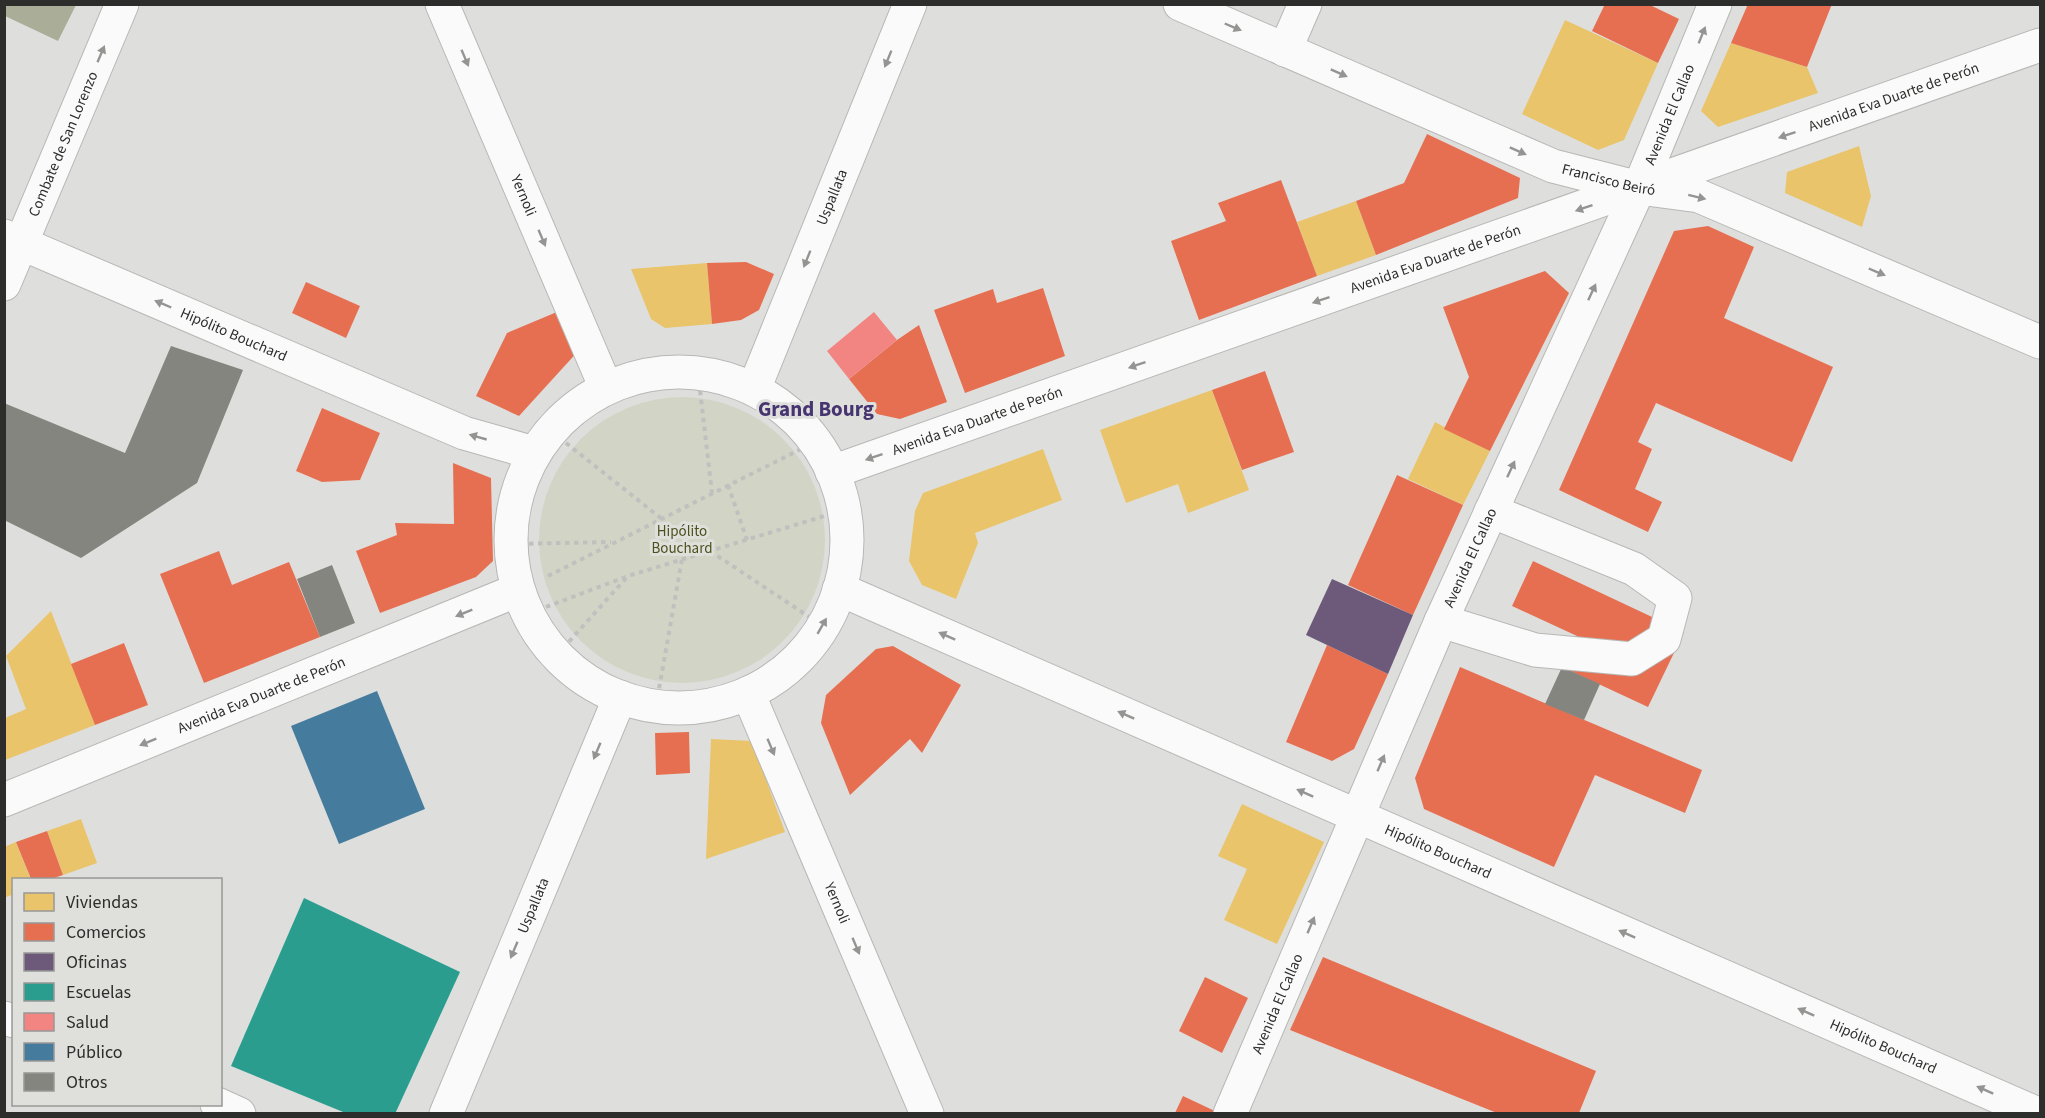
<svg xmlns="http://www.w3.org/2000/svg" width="2045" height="1118" viewBox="0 0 2045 1118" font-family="'Source Sans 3',sans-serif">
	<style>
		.green { fill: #d2d5c6 }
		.water { fill: #aaad97 }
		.homes { fill: #e9c46a }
		.shops { fill: #e76f51 }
		.offices { fill: #6d597a }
		.schools { fill: #2a9d8f }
		.health { fill: #f28482 }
		.public { fill: #457b9d }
		.building { fill: #84857e }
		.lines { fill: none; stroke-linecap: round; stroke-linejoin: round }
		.minor-casing { stroke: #b7b7b5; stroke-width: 35 }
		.path { stroke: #c0c0bf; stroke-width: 4; stroke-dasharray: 4.5 4.5; stroke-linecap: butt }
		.minor { stroke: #fafafa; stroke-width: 33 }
		.oneway { fill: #949493 }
		.labels { text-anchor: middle; stroke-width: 6; stroke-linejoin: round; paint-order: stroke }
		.street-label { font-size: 15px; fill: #2d2d2c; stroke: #dfe0dc }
		.park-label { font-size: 15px; fill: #4c511c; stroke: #dfe0dc }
		.district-label { font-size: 21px; font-weight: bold; fill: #463571; stroke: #dfe0dc }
	</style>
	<rect width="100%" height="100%" fill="#dedfdd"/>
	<path class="green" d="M539 540a143 143 0 1 1 286 0a143 143 0 1 1-286 0Z"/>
	<path class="water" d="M5,4H76V5L58,41L5,16Z"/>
	<path class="homes" d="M1565,20L1658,63L1624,140L1598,150L1522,114Z
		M1731,43L1807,67L1818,93L1718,127L1701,111Z
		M1859,146L1871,196L1862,227L1785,193L1787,172Z
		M1356,201L1376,255L1317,276L1297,222Z
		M707,263L712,324L665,328L651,319L631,269Z
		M1212,390L1249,490L1188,513L1178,484L1126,503L1100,430Z
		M1435,422L1490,451L1463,505L1408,479Z
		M1043,449L1062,500L975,533L978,543L956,599L922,585L909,561L915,511L923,493Z
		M51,611L95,725L5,760V718L26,709L6,656Z
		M711,739L752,741L785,832L706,859Z
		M1242,804L1324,842L1277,944L1224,920L1247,869L1218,856Z
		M81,819L97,863L63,875L47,831Z
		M16,842L31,880H14V894L4,898V847Z"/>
	<path class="shops" d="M1605,4H1648L1679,19L1658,63L1592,31Z
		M1748,4H1832L1807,67L1731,43Z
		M1427,134L1520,178L1518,198L1376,255L1356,201L1404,183Z
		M1281,180L1317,276L1199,320L1171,241L1226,221L1218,203Z
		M1708,226L1754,247L1724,318L1833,367L1792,462L1656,403L1638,442L1652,449L1635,489L1662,502L1648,532L1559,490L1674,231Z
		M746,262L774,274L759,310L741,320L712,324L707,263Z
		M1545,271L1569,293L1490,451L1444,429L1469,377L1443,307Z
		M306,282L360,306L346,338L292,313Z
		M1043,288L1065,356L965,393L934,310L993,289L997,303Z
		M564,309L581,348L519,416L476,396L507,333Z
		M919,325L947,402L900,419L877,414L849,379L897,340Z
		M1265,371L1294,452L1242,470L1212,390Z
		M322,408L380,433L360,480L322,482L296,471Z
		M453,463L491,478L493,561L476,577L380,613L356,551L397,535L395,523L454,524Z
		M1397,475L1463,505L1413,615L1348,585Z
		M219,551L232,585L289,562L320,637L204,683L160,574Z
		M1533,561L1684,632L1648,707L1562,667L1577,636L1512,606Z
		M124,643L148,705L95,725L71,664Z
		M1327,645L1388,674L1354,749L1332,761L1286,742Z
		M893,646L961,685L922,753L910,739L850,795L821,723L826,695L876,649Z
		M1460,667L1702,770L1685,813L1595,775L1554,867L1424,809L1415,778Z
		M689,732L690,773L656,775L655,733Z
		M47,831L63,875L51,879H31L16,842Z
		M1323,957L1596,1071L1579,1113H1497L1290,1030Z
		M1205,977L1248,998L1222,1053L1179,1031Z
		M1183,1096L1219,1113H1175Z"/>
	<path class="offices" d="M1332,579L1413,615L1388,674L1306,635Z"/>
	<path class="schools" d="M304,898L460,972L395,1114H348L231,1066Z"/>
	<path class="health" d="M874,312L897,340L849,379L827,351Z"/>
	<path class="public" d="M377,691L425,809L339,844L291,726Z"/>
	<path class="building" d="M171,346L243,370L197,483L81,558L4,520V403L125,453Z
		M332,565L355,623L320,637L297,579Z
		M1562,667L1600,684L1584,720L1545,704Z"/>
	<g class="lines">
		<defs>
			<g id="minor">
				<path id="s1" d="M442,4L606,388"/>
				<path id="s2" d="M1180,4L1553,166L1639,188L1699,196L2040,342"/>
				<path d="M1285,50L1305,4"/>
				<path id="s3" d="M4,236L464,433L534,453"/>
				<path id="s4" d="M4,284L122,4"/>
				<circle cx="679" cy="540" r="168"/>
				<path id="s5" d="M754,389L910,4"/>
				<path id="s6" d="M832,472L2040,45"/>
				<path id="s7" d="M839,589L2038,1114"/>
				<path d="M1441,621L1535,650L1632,659L1664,639L1675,598L1634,569L1491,511"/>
				<path id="s8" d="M748,693L927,1114"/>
				<path id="s9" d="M4,800L518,590"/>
				<path d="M4,1018L14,1021"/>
				<path d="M217,1104L239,1114"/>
				<path id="s10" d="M446,1114L620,697"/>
				<path id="s11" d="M1230,1114L1441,621L1639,188L1715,4"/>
			</g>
		</defs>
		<use href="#minor" class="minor-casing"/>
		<path class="path" d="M698,373L712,493
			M566,443L662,519
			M728,485L747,540
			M511,544L611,542
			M710,551L823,626
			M548,576L809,445
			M546,607L628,576L844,510
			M557,655L628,576
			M656,706L682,559"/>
		<use href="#minor" class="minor"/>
	</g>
	<defs><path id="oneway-solid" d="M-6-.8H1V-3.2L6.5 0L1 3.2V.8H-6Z" transform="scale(1.5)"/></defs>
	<g class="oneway">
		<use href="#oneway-solid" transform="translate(1233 27) rotate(23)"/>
		<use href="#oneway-solid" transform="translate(1702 35) rotate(-68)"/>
		<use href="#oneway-solid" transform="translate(101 54) rotate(-67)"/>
		<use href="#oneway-solid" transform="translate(465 58) rotate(67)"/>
		<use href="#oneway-solid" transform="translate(888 59) rotate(112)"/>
		<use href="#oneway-solid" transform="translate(1339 73) rotate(24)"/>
		<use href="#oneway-solid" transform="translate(1787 135) rotate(161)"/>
		<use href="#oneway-solid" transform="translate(1518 151) rotate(24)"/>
		<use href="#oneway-solid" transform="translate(1697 197) rotate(14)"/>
		<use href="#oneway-solid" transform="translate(1584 208) rotate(161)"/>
		<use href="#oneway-solid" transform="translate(542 238) rotate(67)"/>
		<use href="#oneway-solid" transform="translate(807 259) rotate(112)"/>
		<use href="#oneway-solid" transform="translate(1877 272) rotate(23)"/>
		<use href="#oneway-solid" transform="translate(1592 292) rotate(-65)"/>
		<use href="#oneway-solid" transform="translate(1321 300) rotate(161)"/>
		<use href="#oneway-solid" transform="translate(163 304) rotate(-157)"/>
		<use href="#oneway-solid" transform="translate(1137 365) rotate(161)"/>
		<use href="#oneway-solid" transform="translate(478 437) rotate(-164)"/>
		<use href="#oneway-solid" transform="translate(874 457) rotate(161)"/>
		<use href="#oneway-solid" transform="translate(1511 469) rotate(-65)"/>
		<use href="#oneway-solid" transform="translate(464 613) rotate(158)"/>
		<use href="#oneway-solid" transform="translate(822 626) rotate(-60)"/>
		<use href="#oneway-solid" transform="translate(947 636) rotate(-156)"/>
		<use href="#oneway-solid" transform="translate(1126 715) rotate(-156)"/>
		<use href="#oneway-solid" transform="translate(148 742) rotate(158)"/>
		<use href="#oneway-solid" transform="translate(771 747) rotate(67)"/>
		<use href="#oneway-solid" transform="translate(597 751) rotate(113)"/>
		<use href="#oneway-solid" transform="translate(1381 763) rotate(-67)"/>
		<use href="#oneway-solid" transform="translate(1305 793) rotate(-156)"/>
		<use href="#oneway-solid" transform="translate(1311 925) rotate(-67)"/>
		<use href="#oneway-solid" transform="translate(1627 934) rotate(-156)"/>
		<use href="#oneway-solid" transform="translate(856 946) rotate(67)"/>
		<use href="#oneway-solid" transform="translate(514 950) rotate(113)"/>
		<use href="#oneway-solid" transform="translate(1806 1012) rotate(-156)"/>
		<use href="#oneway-solid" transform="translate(1985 1090) rotate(-156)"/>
	</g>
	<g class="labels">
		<g class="street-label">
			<text dy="5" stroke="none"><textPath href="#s6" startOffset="1126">Avenida Eva Duarte de Perón</textPath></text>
			<text dy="5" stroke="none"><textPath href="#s11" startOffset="1092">Avenida El Callao</textPath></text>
			<text dy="5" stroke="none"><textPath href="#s4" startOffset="152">Combate de San Lorenzo</textPath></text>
			<text dy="5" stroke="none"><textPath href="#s2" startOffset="464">Francisco Beiró</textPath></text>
			<text dy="5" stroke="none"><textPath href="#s1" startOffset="208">Yernoli</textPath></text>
			<text dy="5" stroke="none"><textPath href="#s5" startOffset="207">Uspallata</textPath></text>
			<text dy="5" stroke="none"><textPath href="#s6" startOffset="640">Avenida Eva Duarte de Perón</textPath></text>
			<text dy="5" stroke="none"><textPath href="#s3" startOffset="250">Hipólito Bouchard</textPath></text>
			<text dy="5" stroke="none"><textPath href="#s6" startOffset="154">Avenida Eva Duarte de Perón</textPath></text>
			<text dy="5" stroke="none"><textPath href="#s11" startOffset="606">Avenida El Callao</textPath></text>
			<text dy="5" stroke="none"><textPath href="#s9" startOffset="278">Avenida Eva Duarte de Perón</textPath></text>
			<text dy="5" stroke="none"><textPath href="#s7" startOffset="654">Hipólito Bouchard</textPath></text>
			<text dy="5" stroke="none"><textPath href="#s8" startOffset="228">Yernoli</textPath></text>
			<text dy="5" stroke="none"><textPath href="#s10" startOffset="226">Uspallata</textPath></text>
			<text dy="5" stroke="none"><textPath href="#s11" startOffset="120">Avenida El Callao</textPath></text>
			<text dy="5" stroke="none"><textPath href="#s7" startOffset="1140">Hipólito Bouchard</textPath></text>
		</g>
		<g class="park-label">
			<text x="682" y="536">Hipólito<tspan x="682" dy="17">Bouchard</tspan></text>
		</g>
		<g class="district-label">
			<text x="816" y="416">Grand Bourg</text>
		</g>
	</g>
	<rect width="2045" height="1118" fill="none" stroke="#2d2d2c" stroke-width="12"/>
	<rect x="12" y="878" width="210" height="228" fill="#dfe0dc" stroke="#989896" stroke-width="1.5"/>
	<rect x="24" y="893" width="30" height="18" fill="#e9c46a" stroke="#989896" stroke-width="1.5"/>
	<text x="66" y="908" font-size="18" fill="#2d2d2c">Viviendas</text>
	<rect x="24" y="923" width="30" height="18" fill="#e76f51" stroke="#989896" stroke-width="1.5"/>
	<text x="66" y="938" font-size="18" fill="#2d2d2c">Comercios</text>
	<rect x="24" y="953" width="30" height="18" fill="#6d597a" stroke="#989896" stroke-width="1.5"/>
	<text x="66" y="968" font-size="18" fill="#2d2d2c">Oficinas</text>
	<rect x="24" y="983" width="30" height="18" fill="#2a9d8f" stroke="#989896" stroke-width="1.5"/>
	<text x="66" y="998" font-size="18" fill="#2d2d2c">Escuelas</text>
	<rect x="24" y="1013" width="30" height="18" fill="#f28482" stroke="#989896" stroke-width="1.5"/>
	<text x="66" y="1028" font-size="18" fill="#2d2d2c">Salud</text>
	<rect x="24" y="1043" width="30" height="18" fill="#457b9d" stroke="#989896" stroke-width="1.5"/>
	<text x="66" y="1058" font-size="18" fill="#2d2d2c">Público</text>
	<rect x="24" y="1073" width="30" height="18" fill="#84857e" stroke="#989896" stroke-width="1.5"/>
	<text x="66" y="1088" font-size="18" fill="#2d2d2c">Otros</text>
</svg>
